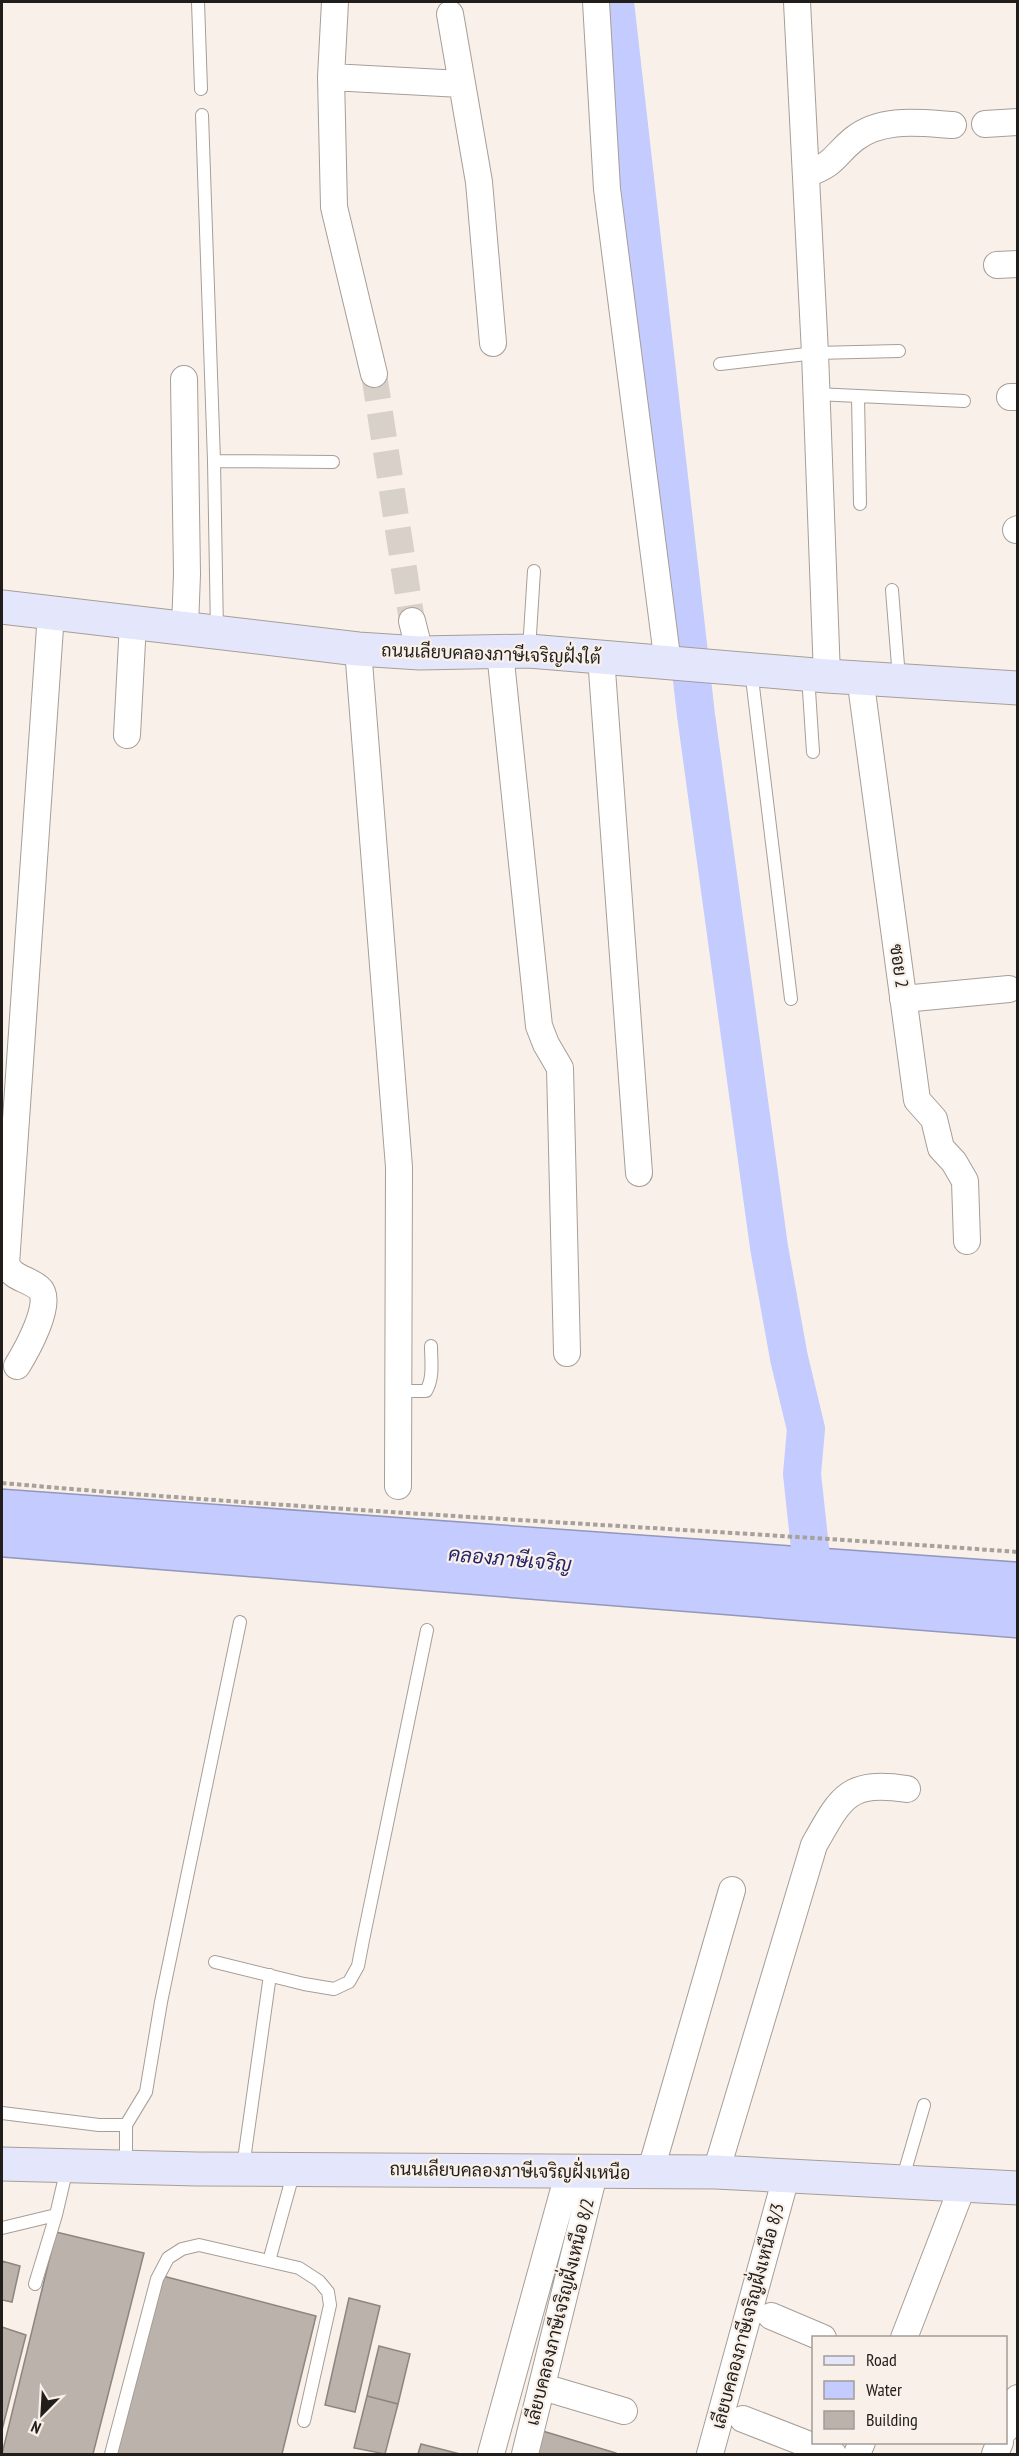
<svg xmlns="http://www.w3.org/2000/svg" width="1019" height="2456" viewBox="0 0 1019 2456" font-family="'PT Sans Narrow',Sarabun,sans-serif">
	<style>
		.water { fill: #c4cbfe; stroke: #9397ba; stroke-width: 1.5 }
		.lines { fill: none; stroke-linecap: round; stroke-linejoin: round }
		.river { stroke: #c4cbfe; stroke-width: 38 }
		.building { fill: #bab2ab; stroke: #8d857f; stroke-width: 1.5 }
		.street-tunnel { stroke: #d8d1ca; stroke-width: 26; stroke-dasharray: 26 13; stroke-linecap: butt }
		.lane-casing { stroke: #a69e97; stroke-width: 14 }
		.street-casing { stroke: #a69e97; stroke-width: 28 }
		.secondary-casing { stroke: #a69e97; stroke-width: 35 }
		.path { stroke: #a7a19b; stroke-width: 4; stroke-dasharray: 4.5 3; stroke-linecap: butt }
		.lane { stroke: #fff; stroke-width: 12 }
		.street { stroke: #fff; stroke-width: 26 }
		.secondary { stroke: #e4e6fb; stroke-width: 33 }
		.labels { text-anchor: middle; stroke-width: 4.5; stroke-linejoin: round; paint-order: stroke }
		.street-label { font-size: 18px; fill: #201d1b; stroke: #f9f1e9 }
		.water-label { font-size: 20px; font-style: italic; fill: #252369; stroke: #f9f1e9 }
	</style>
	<rect width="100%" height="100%" fill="#f9f1e9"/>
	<path class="water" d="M2,1489L1017,1562V1638L2,1557Z"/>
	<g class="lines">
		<path class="river" d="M615,2L696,715L769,1247L789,1358L806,1429L802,1474L814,1585"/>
	</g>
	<path class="building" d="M56,2232L144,2253L93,2454H2Z
		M2,2261L20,2266L12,2302L2,2300Z
		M163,2276L316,2316L282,2454H116Z
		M349,2298L380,2306L355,2412L325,2405Z
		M2,2327L26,2335L2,2430Z
		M379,2346L410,2354L398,2404L367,2396Z
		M367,2396L398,2404L385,2454L354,2448Z
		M536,2429L616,2453V2454H531Z
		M421,2444L460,2454H418Z"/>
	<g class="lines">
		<path class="street-tunnel" d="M374,374L412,621"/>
		<defs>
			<path id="lane" d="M198,2L201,89
				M202,115L214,461L217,632
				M720,364L815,353L899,351
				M816,394L964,401
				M858,396L860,504
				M214,461L333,462
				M892,590L899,678
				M529,650L534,571
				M751,670L791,999
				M808,675L813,752
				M397,1391H426C434,1378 431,1361 431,1346
				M215,1962L304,1984L334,1989L349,1982L358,1966L363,1940L427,1630
				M2,2113L99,2125H126L146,2092L161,2002L240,1622
				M126,2125V2167
				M243,2167L270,1975
				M902,2181L924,2105
				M2,2228L56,2215
				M269,2261L294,2171
				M35,2284L56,2215L67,2168
				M111,2454L157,2279L168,2258L182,2249L199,2245L299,2268L319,2281L328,2292L330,2305L304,2421"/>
			<path id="street" d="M335,2L331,77L334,207L374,374
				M596,2L607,189L668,664
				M797,2L815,353L827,676
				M450,14L479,182L493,343
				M331,77L461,84
				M985,124L1018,122
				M806,174C836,164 833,156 854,139C882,117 920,123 953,125
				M997,265L1018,264
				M184,379L187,574L185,627
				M1010,397H1018
				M1016,530L1018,529
				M412,621L420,653
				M358,649L399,1167L398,1486
				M500,652L539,1026L546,1044L560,1068L567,1353
				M601,657L639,1173
				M860,677L917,1100L934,1119L941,1148L954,1162L965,1181L967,1241
				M127,735L133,623
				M903,999L1009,989
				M17,1366C25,1353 55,1301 39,1288C27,1278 13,1279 6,1264L51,613
				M716,2172L814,1845C841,1797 848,1780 907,1789
				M650,2173L732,1890
				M771,2316L823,2338
				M904,2338L963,2185
				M543,2387L624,2411
				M743,2419L833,2454
				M1006,2429L1018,2398
				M491,2454L569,2171
				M525,2454L595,2170
				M710,2454L786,2177
				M857,2454L862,2442
				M995,2454L1000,2442"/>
			<path id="secondary" d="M2,607L358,649L420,653L529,651L827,676L1018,688
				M2,2164L197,2169L716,2172L1018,2188"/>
		</defs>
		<use href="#lane" class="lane-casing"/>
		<use href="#street" class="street-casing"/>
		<use href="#secondary" class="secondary-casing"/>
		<path class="path" d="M2,1483C340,1513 679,1527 1018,1552"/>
		<use href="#lane" class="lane"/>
		<use href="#street" class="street"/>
		<use href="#secondary" class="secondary"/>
	</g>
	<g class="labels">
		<g class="street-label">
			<text transform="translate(491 654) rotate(2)" y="6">ถนนเลียบคลองภาษีเจริญฝั่งใต้</text>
			<text transform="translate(899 966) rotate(82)" y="6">ซอย 2</text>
			<text transform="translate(510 2171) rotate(1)" y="6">ถนนเลียบคลองภาษีเจริญฝั่งเหนือ</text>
			<text transform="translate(560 2312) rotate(-76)" y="6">เลียบคลองภาษีเจริญฝั่งเหนือ 8/2</text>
			<text transform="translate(748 2316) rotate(-75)" y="6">เลียบคลองภาษีเจริญฝั่งเหนือ 8/3</text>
		</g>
		<g class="water-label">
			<text transform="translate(510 1559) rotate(5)" y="7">คลองภาษีเจริญ</text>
		</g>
	</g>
	<rect width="1019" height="2456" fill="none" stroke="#201d1b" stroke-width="6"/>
	<rect x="812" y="2336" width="195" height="108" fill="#f9f1e9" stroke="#a29c97" stroke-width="1.5"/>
	<rect x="824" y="2356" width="30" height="9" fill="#e4e6fb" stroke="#a29c97" stroke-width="1.5"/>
	<text x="866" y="2366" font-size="18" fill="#201d1b">Road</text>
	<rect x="824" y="2381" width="30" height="18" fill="#c4cbfe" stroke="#a29c97" stroke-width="1.5"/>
	<text x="866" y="2396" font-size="18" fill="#201d1b">Water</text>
	<rect x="824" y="2411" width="30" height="18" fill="#bab2ab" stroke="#a29c97" stroke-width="1.5"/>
	<text x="866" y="2426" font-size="18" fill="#201d1b">Building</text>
	<g transform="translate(42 2414) rotate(204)" stroke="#f9f1e9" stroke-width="4.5" paint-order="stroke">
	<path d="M0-4.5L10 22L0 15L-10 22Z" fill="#201d1b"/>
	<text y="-9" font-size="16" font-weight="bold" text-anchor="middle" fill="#201d1b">N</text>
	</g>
</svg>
